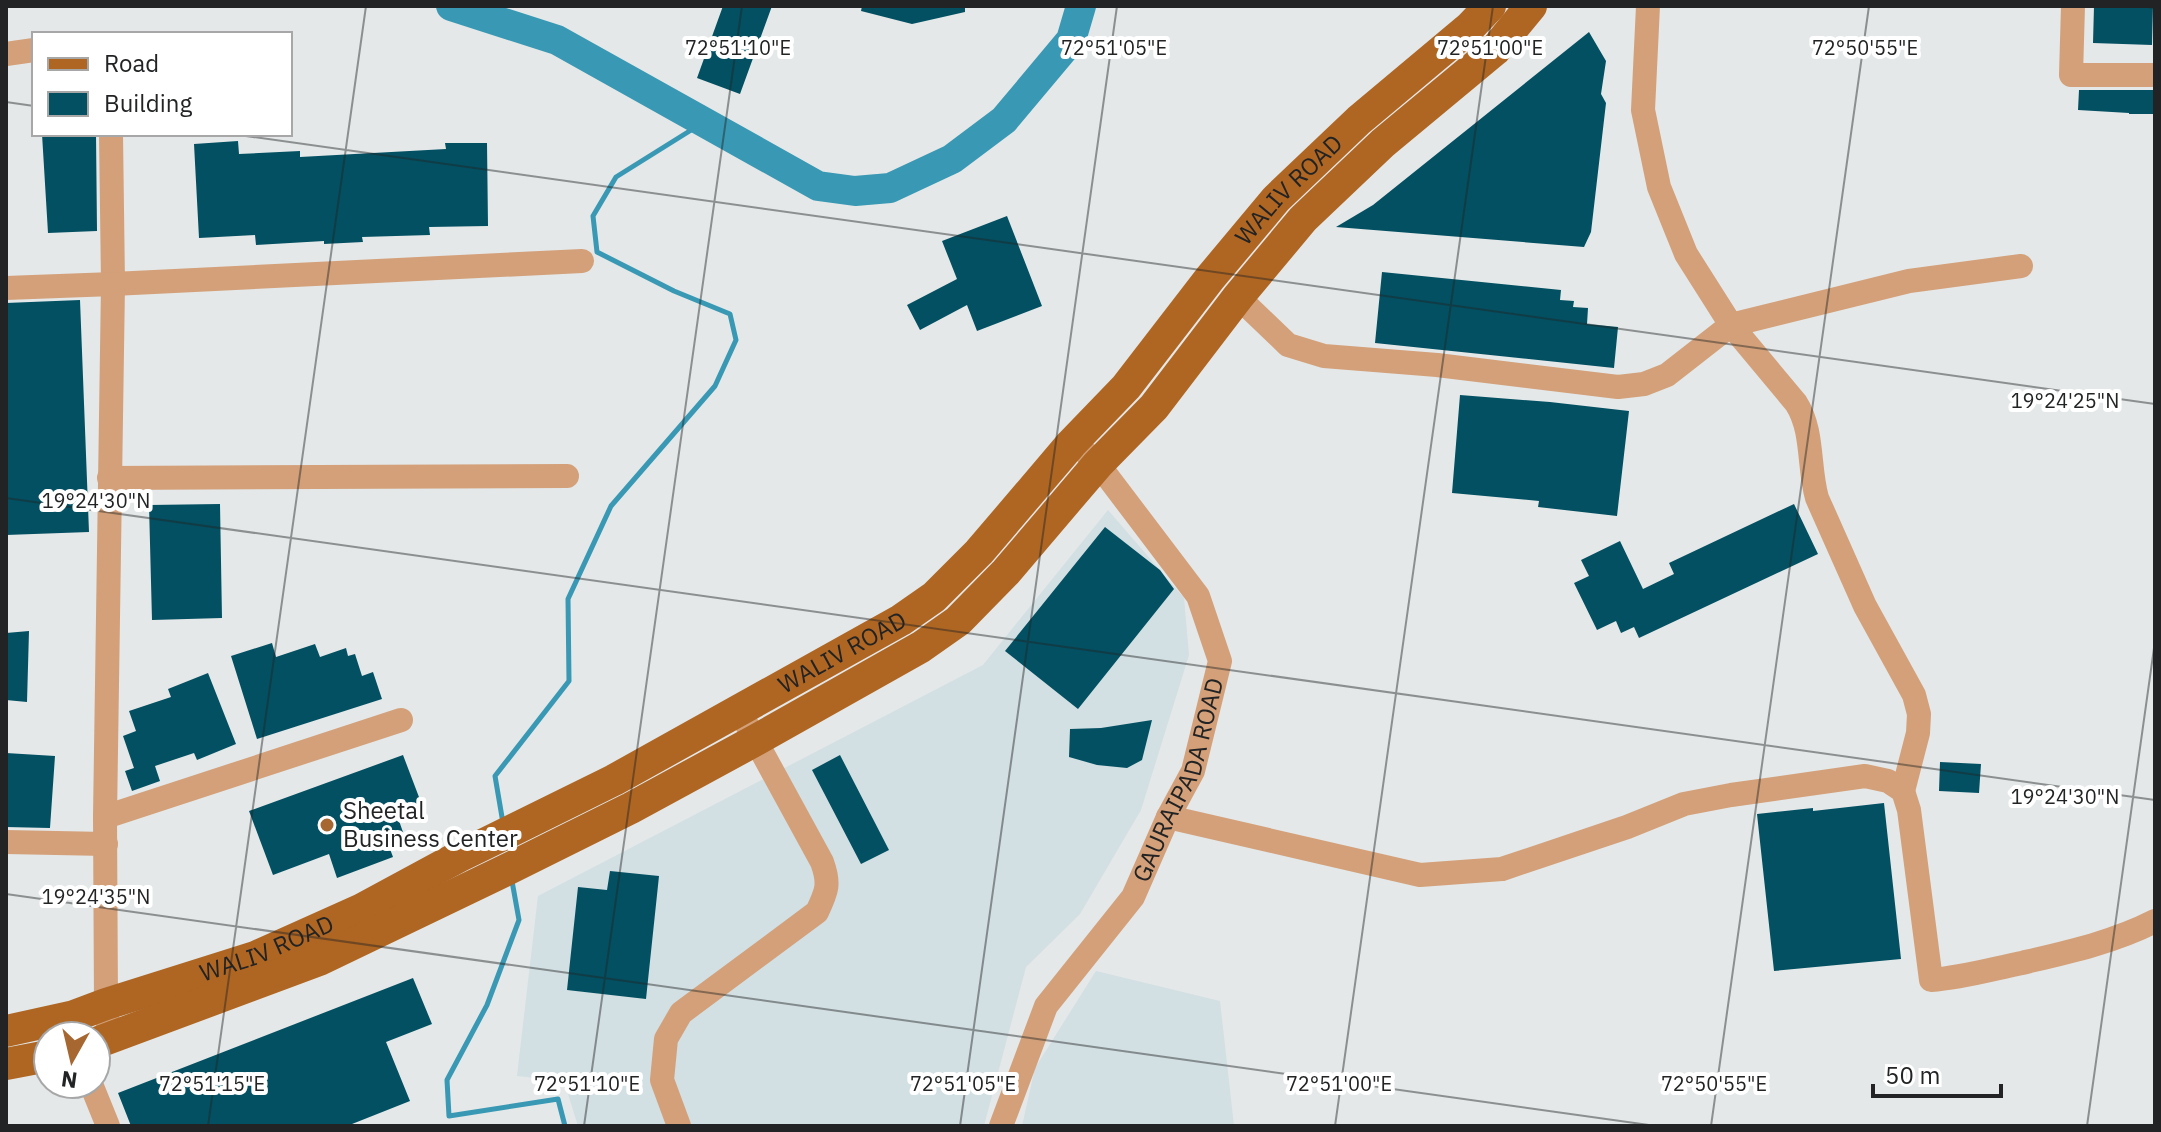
<svg xmlns="http://www.w3.org/2000/svg" width="2161" height="1132" viewBox="0 0 2161 1132" font-family="'IBM Plex Sans',sans-serif">
	<style>
		.built { fill: #d2dfe3 }
		.lines { fill: none; stroke-linecap: round; stroke-linejoin: round }
		.stream { stroke: #3998b3; stroke-width: 5 }
		.river { stroke: #3998b3; stroke-width: 30 }
		.building { fill: #035062 }
		.minor { stroke: #d3a079; stroke-width: 24 }
		.major { stroke: #af6623; stroke-width: 32 }
		.ticks { fill: none; stroke: #222324; stroke-width: 2; stroke-opacity: 0.45 }
		.poi-dot { fill: #a76730; stroke: #fff; stroke-width: 3 }
		.labels { text-anchor: middle; stroke-width: 8; stroke-linejoin: round; paint-order: stroke }
		.street-label { font-size: 24px; fill: #222324; stroke: #fff }
		.poi-label { font-size: 24px; fill: #222324; stroke: #fff; text-anchor: start }
		.ticks-label { font-size: 20px; text-anchor: middle; fill: #222324; stroke: #fff; stroke-width: 8; stroke-linejoin: round; paint-order: stroke }
	</style>
	<rect width="100%" height="100%" fill="#e4e8e9"/>
	<path class="built" d="M1108,510L1184,598L1189,655L1141,810L1080,914L1026,967L984,1126H578L564,1081L517,1076L538,896L983,665Z
		M1096,971L1220,1001L1234,1126H1022L1035,1068Z"/>
	<g class="lines">
		<path class="stream" d="M503,823L495,776L569,681L568,599L611,506L715,386L736,340L730,314L674,291L597,252L593,216L616,177L704,122
			M512,881L519,920L487,1005L447,1080L449,1116L558,1099L565,1126"/>
		<path class="river" d="M451,6L557,40L818,186L855,191L890,188L952,159L1004,120L1071,40L1081,6"/>
	</g>
	<path class="building" d="M723,6H772L740,94L697,78Z
		M862,6H965V12L912,24L861,11Z
		M2094,6H2153L2152,45L2093,43Z
		M1589,32L1606,61L1601,94L1606,103L1591,232L1584,247L1336,227L1373,205Z
		M2079,90H2155V114H2129V113L2078,110Z
		M42,134H96L97,231L48,233Z
		M238,141L239,154L300,151V157L446,149L445,143H487L488,226L429,227L430,235L362,237L363,242L324,244V241L256,245L255,235L199,238L194,144Z
		M1007,216L1042,306L977,331L967,305L920,330L907,305L957,279L942,241Z
		M1382,272L1561,290L1560,300L1574,301L1573,307L1588,308L1587,324L1618,327L1614,368L1375,343Z
		M80,300L89,532L6,535V303Z
		M1460,395L1550,402L1629,411L1617,516L1538,507L1539,501L1452,493Z
		M220,504L222,618L152,620L149,505Z
		M1794,504L1818,554L1639,638L1634,627L1621,633L1616,621L1597,630L1574,583L1589,576L1581,560L1620,541L1643,589L1674,574L1669,563Z
		M1105,527L1160,570L1174,589L1078,709L1005,651Z
		M29,631L27,702L6,700V633Z
		M272,643L276,657L315,644L320,657L346,648L348,656L355,654L362,676L373,672L382,699L257,739L231,656Z
		M208,673L236,744L197,760L194,753L155,766L160,781L132,791L125,771L134,768L123,736L136,731L129,711L171,697L168,689Z
		M1152,720L1142,760L1127,768L1097,765L1069,757L1070,729L1101,728Z
		M6,753L55,756L50,828L6,827Z
		M403,755L422,805L397,815L404,835L387,841L393,857L337,878L329,854L273,875L249,811Z
		M840,755L889,850L861,864L812,770Z
		M1940,762L1981,764L1979,793L1939,791Z
		M1884,803L1901,959L1774,971L1757,814L1813,808V811Z
		M610,871L659,876L646,999L567,990L578,887L607,890Z
		M413,978L432,1024L386,1042L410,1101L347,1126H131L118,1093Z"/>
	<g class="lines">
		<g class="minor">
			<path d="M1648,6L1643,110L1659,187L1686,254L1731,325L1796,403C1814,431 1808,467 1817,498L1865,606L1914,695L1919,714L1918,733L1903,791"/>
			<path d="M2073,6L2071,75H2155"/>
			<path d="M6,54L34,50"/>
			<path d="M111,134L113,284L582,261"/>
			<path d="M6,288L113,284L105,817L106,1004L109,1039"/>
			<path d="M1238,297L1288,345L1324,356L1437,365L1618,387L1644,384L1667,375L1731,325L1909,281L2021,266"/>
			<path d="M109,478L567,476"/>
			<path d="M105,817L401,720"/>
			<path d="M1168,817L1420,875L1502,869L1627,827L1684,804L1731,795L1865,776L1888,781L1903,791L1909,810L1931,980C1960,978 1989,970 2017,964C2064,953 2112,943 2155,921"/>
			<path d="M6,842L106,844"/>
			<path d="M91,1084L108,1126"/>
			<path d="M679,1126L662,1080L666,1039L681,1013L817,912C827,891 830,884 822,862L740,712"/>
			<path id="s1" d="M1001,1126L1046,1006L1133,897L1168,817L1193,771L1220,661L1198,596L1098,464L1087,454"/>
		</g>
		<g class="major">
			<path id="s2" d="M6,1031L74,1016L106,1004L255,957L362,909L460,856L614,780L901,620L934,597L979,552L1071,444L1126,387L1210,278L1276,199L1359,120L1470,27L1490,6"/>
			<path d="M96,1043L319,960L500,873L631,808L756,740L921,647L958,621L1006,572L1098,464L1154,407L1238,297L1303,219L1383,143L1495,50L1531,6"/>
			<path d="M6,1064L48,1056"/>
		</g>
	</g>
	<path class="ticks" d="M2139,6L2155,8M6,102L34,106M232,134L2155,404M6,498L2155,800M6,894L1656,1126M208,1126L366,6M584,1126L742,6M960,1126L1117,6M1335,1126L1493,6M1711,1126L1869,6M2087,1126L2155,641"/>
	<circle class="poi-dot" cx="327" cy="825" r="8"/>
	<g class="labels">
		<g class="street-label">
			<text dy="8" stroke="none"><textPath href="#s2" startOffset="1570">WALIV ROAD</textPath></text>
			<text dy="8" stroke="none"><textPath href="#s2" startOffset="922">WALIV ROAD</textPath></text>
			<text dy="8" stroke="none"><textPath href="#s1" startOffset="394">GAURAIPADA ROAD</textPath></text>
			<text dy="8" stroke="none"><textPath href="#s2" startOffset="274">WALIV ROAD</textPath></text>
		</g>
		<g class="poi-label">
			<text x="343" y="819">Sheetal<tspan x="343" dy="28">Business Center</tspan></text>
		</g>
	</g>
	<g class="ticks-label">
		<text x="738" y="55">72°51'10"E</text>
		<text x="1114" y="55">72°51'05"E</text>
		<text x="1490" y="55">72°51'00"E</text>
		<text x="1865" y="55">72°50'55"E</text>
		<text x="2065" y="408">19°24'25"N</text>
		<text x="96" y="508">19°24'30"N</text>
		<text x="2065" y="804">19°24'30"N</text>
		<text x="96" y="904">19°24'35"N</text>
		<text x="212" y="1091">72°51'15"E</text>
		<text x="587" y="1091">72°51'10"E</text>
		<text x="963" y="1091">72°51'05"E</text>
		<text x="1339" y="1091">72°51'00"E</text>
		<text x="1714" y="1091">72°50'55"E</text>
	</g>
	<rect width="2161" height="1132" fill="none" stroke="#222324" stroke-width="16"/>
	<rect x="32" y="32" width="260" height="104" fill="#ffffff" stroke="#a7a7a7" stroke-width="2"/>
	<rect x="48" y="58" width="40" height="12" fill="#af6623" stroke="#a7a7a7" stroke-width="2"/>
	<text x="104" y="72" font-size="24" fill="#222324">Road</text>
	<rect x="48" y="92" width="40" height="24" fill="#035062" stroke="#a7a7a7" stroke-width="2"/>
	<text x="104" y="112" font-size="24" fill="#222324">Building</text>
	<g transform="translate(72 1060) rotate(188)"><circle r="38" fill="#ffffff" stroke="#a7a7a7" stroke-width="2"/>
	<path d="M0-6L14 30L0 20L-14 30Z" fill="#a76730"/>
	<text y="-12" font-size="22" font-weight="bold" text-anchor="middle" fill="#222324">N</text>
	</g>
	<path d="M1873 1084v12h128v-12" fill="none" stroke="#222324" stroke-width="4"/>
	<text x="1885" y="1084" font-size="24" fill="#222324" stroke="#ffffff" stroke-width="6" paint-order="stroke">50 m</text>
</svg>
